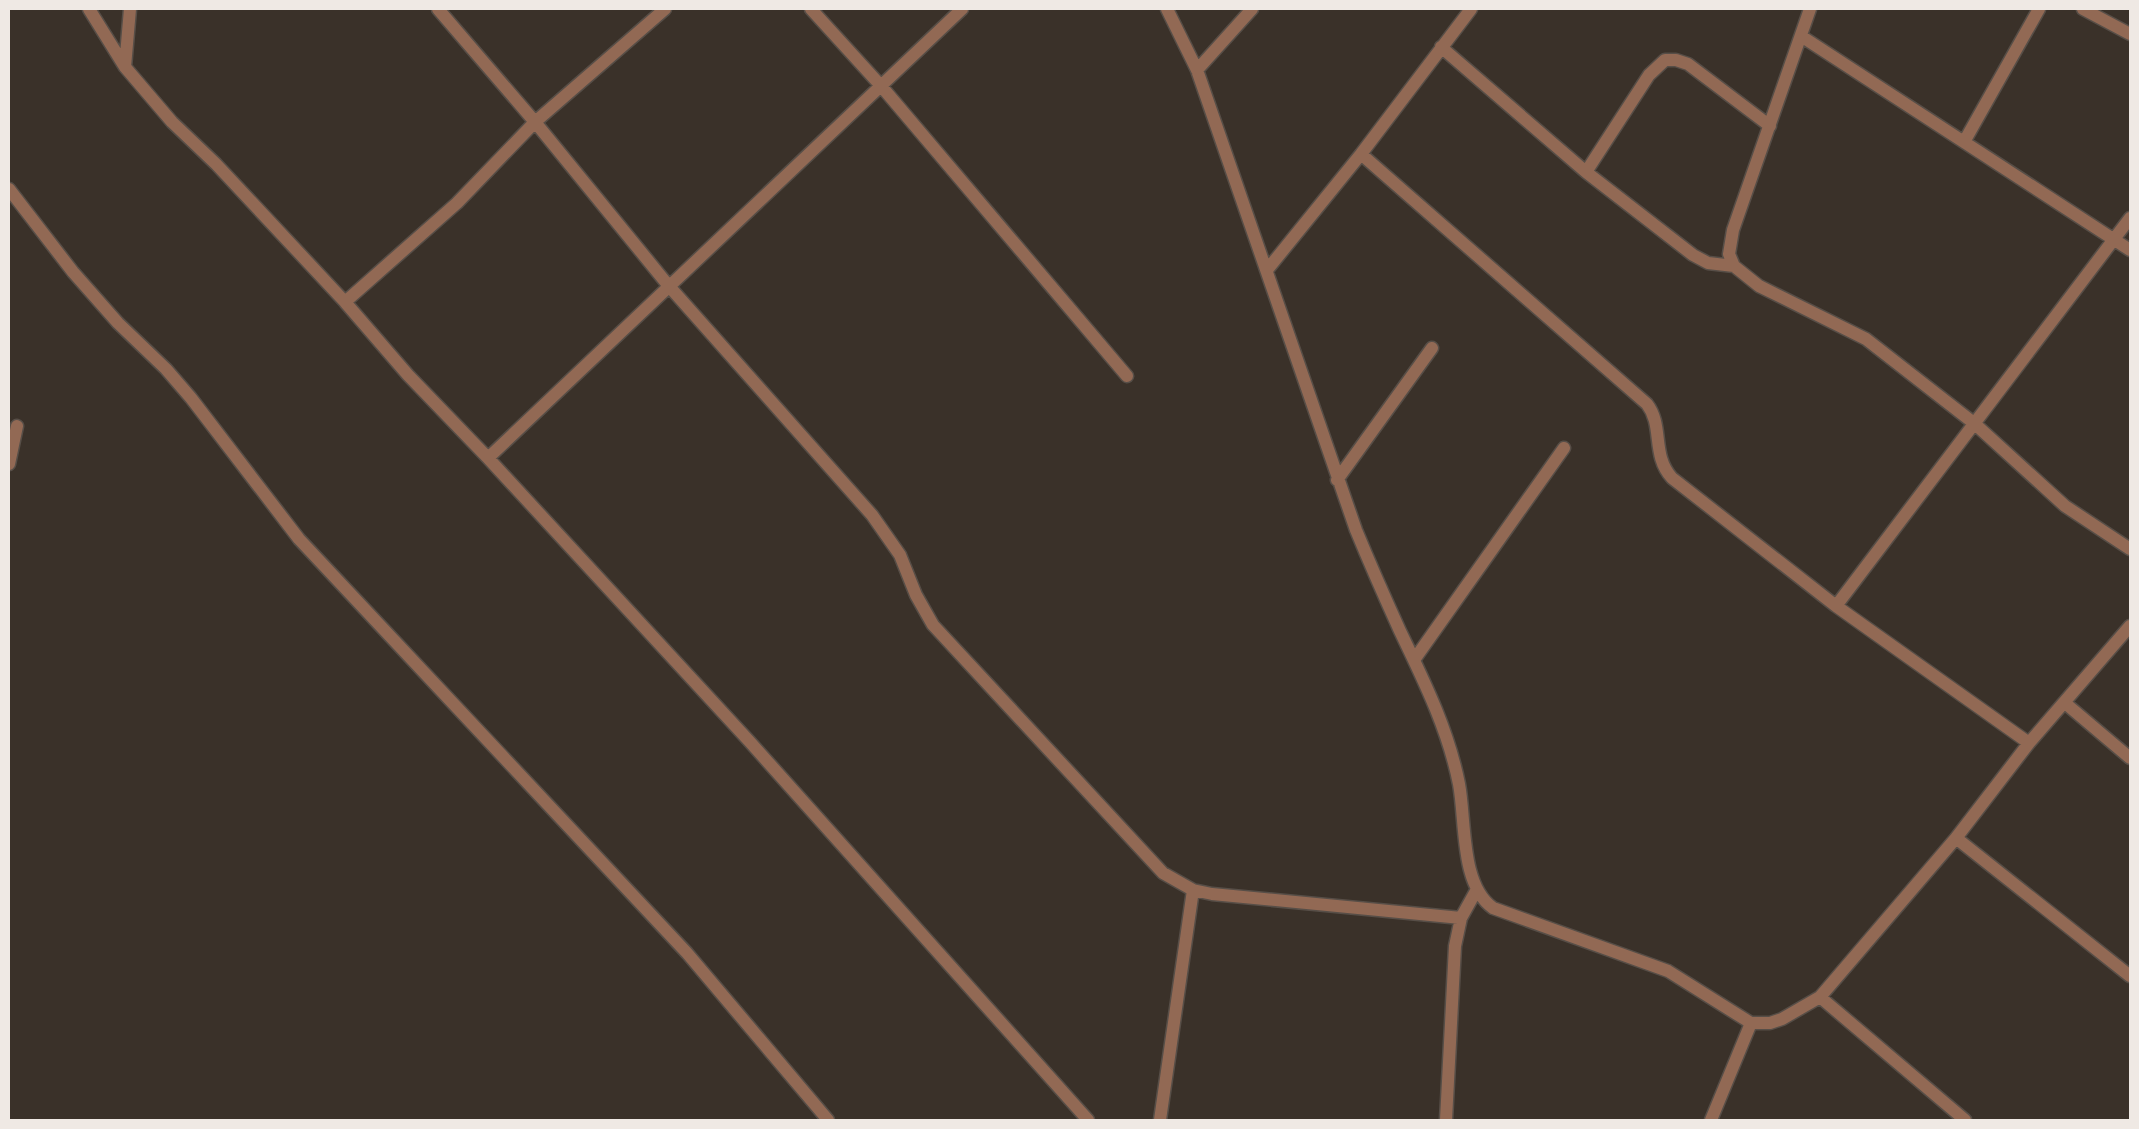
<svg xmlns="http://www.w3.org/2000/svg" width="2139" height="1129" viewBox="0 0 2139 1129" font-family="'Archivo Narrow',sans-serif">
	<style>
		.lines { fill: none; stroke-linecap: round; stroke-linejoin: round }
		.minor-casing { stroke: #574e47; stroke-width: 15 }
		.minor { stroke: #926954; stroke-width: 12 }
	</style>
	<rect width="100%" height="100%" fill="#3a3129"/>
	<g class="lines">
		<defs>
			<path id="minor" d="M89,9L125,67L172,122L216,164L345,302L408,375L488,458L750,742L1088,1120
				M438,9L535,122L668,285L872,515L900,555L916,595L933,625L1163,873L1193,890L1212,894L1461,918
				M811,9L882,87L1127,376
				M1167,9L1197,70L1356,530C1370,564 1385,598 1400,631C1424,681 1448,729 1459,784C1466,821 1460,885 1493,908L1668,971L1751,1023H1770L1782,1019L1820,997L1956,838L2029,743L2130,626
				M1810,9L1733,230L1729,254L1734,266L1759,286L1866,339L1975,424L2065,506L2130,549
				M2083,9L2130,34
				M1801,36L2130,250
				M1441,47L1586,172L1693,255L1708,263L1734,266
				M125,67L130,9
				M1197,70L1252,9
				M1964,142L2039,9
				M1361,154L1647,404C1664,426 1651,455 1672,478L1836,606L2029,743
				M1586,172L1649,75L1665,60H1676L1688,64L1770,126
				M9,189L73,272L118,323L166,369L191,398L299,539L687,953L828,1120
				M1267,270L1361,154L1471,9
				M345,302L457,203L535,122L665,9
				M488,458L962,9
				M9,464L17,426
				M1337,480L1432,348
				M1836,606L2130,218
				M1414,660L1564,448
				M2065,703L2130,758
				M1956,838L2130,976
				M1820,997L1965,1120
				M1160,1120L1193,890
				M1446,1120L1455,946L1461,918L1476,891
				M1711,1120L1751,1023"/>
		</defs>
		<use href="#minor" class="minor-casing"/>
		<use href="#minor" class="minor"/>
	</g>
	<rect width="2139" height="1129" fill="none" stroke="#efe9e4" stroke-width="20"/>
</svg>
